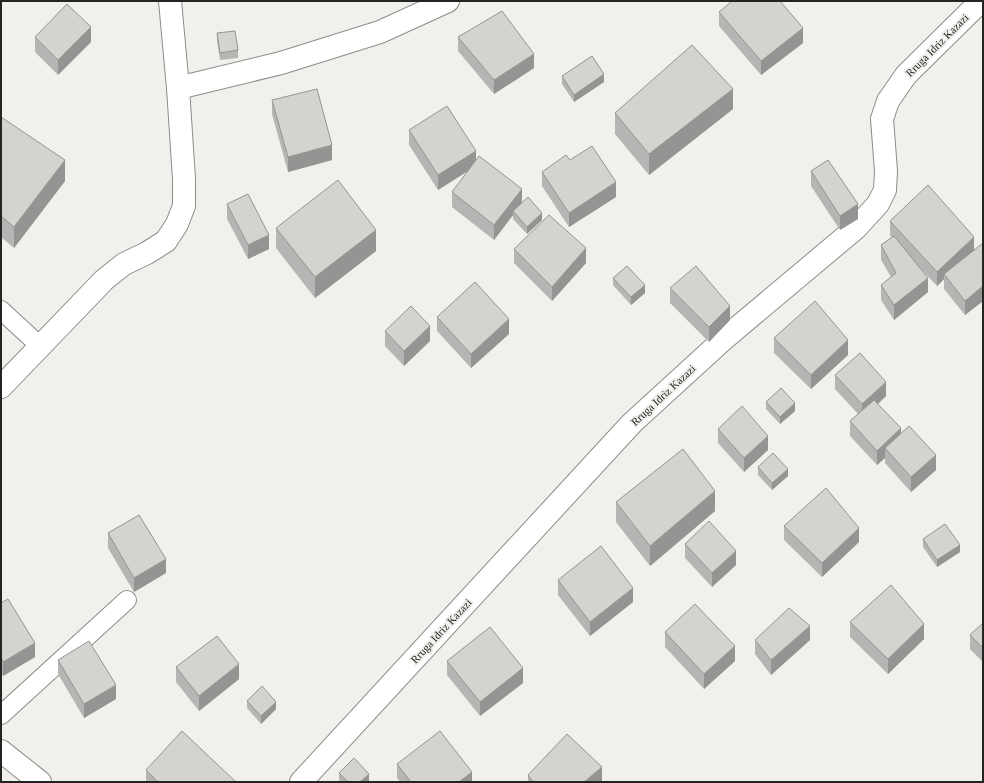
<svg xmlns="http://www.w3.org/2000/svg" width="984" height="783" viewBox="0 0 984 783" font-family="Georgia,serif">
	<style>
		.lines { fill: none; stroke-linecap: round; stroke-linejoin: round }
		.service-casing { stroke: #8d8c89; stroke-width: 20 }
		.minor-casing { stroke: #8d8c89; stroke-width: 24 }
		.tertiary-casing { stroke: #8d8c89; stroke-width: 24 }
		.service { stroke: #fff; stroke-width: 18 }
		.minor { stroke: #fff; stroke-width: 22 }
		.tertiary { stroke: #fff; stroke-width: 22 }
		.wall { fill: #b5b5b3 }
		.shaded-wall { fill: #949492 }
		.building { fill: #d3d3d0; stroke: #949492 }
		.labels { text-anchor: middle; stroke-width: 4; stroke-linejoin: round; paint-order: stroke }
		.street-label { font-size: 11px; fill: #242423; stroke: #f1f0ed }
	</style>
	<rect width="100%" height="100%" fill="#f1f0ed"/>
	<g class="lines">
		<defs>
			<path id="service" d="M1,310L40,346
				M1,715L127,600"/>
			<path id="minor" d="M178,88L281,63L380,32L448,1
				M301,782L632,423L725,338L856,228L878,204L885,190L886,171L882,119L888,101L906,75L981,1"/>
			<path id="tertiary" d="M1,387L104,280L124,264L147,253L166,241L177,224L184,206V179L178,88L170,1
				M1,751L40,782"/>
		</defs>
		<use href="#service" class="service-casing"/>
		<use href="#minor" class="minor-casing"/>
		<use href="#tertiary" class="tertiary-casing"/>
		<use href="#service" class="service"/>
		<use href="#minor" class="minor"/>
		<use href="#tertiary" class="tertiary"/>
	</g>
	<path class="wall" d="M719,12L803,43L761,75L719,26Z
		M217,33L238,50V58L220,60L217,41Z
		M35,37L91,42L58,75L35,52Z
		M458,37L534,68L494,94L458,51Z
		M562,76L604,82L574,102L562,84Z
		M272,100L332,160L288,172L272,114Z
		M733,109L649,175L615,134V113Z
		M1,117L65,181L14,248L1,237Z
		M409,130L476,161L522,203L542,220L527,234L513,219V215L494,240L452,207V192L469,170L438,190L409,145Z
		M570,160L616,197L569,227L542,186V172Z
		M811,171L858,219L840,230L811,186Z
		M227,204L269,249L248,259L227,219Z
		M890,221L974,250L983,243V301L965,315L944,289V279L937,286L920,268L928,292L894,320L881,300V285L891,277L881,260V245L892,237L890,236Z
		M276,228L376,251L315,298L276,248Z
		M514,249L586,263L552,301L514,263Z
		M613,278L645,293L631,305L613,285Z
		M670,288L730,320L709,342L670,303Z
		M437,317L509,334L471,368L437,331Z
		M385,331L430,341L404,366L385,346Z
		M774,338L848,355L811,389L774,353Z
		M835,375L886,396L878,404L901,434L936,470L911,492L885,463V458L877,465L850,436V421L858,414L835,389Z
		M766,402L795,411L780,424L766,409Z
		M718,429L768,450L744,472L718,443Z
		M758,467L788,476L772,490L758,475Z
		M616,502L715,511L650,566L616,522Z
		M784,526L859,542L822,577L784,540Z
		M108,533L166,573L134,592L108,548Z
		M923,539L960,552L937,567L923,547Z
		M685,544L736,565L712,587L685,558Z
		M558,580L633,602L590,636L558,595Z
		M1,603L35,657L3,676L1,672Z
		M850,622L924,639L888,674L850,637Z
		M983,623V662L970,649V635Z
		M665,632L735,661L704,689L665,647Z
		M755,640H810L771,675L755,654Z
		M58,660L116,699L84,718L58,674Z
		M447,661L523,683L480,716L447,675Z
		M176,667L239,679L199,711L176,682Z
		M247,701L276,709L261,724L247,708Z
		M397,764L472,782H400L397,778Z
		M146,770L236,782H146Z
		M339,773L369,781L368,782H341L339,780Z
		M528,775L602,781L601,782H528Z"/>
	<path class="shaded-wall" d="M91,27V42L58,75V60Z
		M803,28V43L761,75V61Z
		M534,54V68L494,94V80Z
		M604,74V82L574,102V95Z
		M733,89V109L649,175V154Z
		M332,145V160L288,172V157Z
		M476,151V166L438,190V175Z
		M65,160V181L14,248V227Z
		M616,182V197L569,227V213Z
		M522,189V204L513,211V215L494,240V225Z
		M858,204V219L840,230V216Z
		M542,213V220L527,234V227Z
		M376,230V251L315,298V277Z
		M269,235V249L248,259V245Z
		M974,237V252L944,274V279L937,286V272Z
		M586,248V263L552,301V287Z
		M928,278V292L894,320V305Z
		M645,285V293L631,305V297Z
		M983,286V301L965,315V301Z
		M730,306V320L709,342V327Z
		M509,319V334L471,368V354Z
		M430,326V341L404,366V351Z
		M848,340V355L811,389V375Z
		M886,382V396L862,419V404Z
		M795,403V411L780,424V417Z
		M901,428V443L885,448V458L877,465V451Z
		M768,436V450L744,472V458Z
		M936,455V470L911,492V477Z
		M788,469V476L772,490V483Z
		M715,491V511L650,566V546Z
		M859,528V542L822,577V563Z
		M960,545V552L937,567V560Z
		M736,551V565L712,587V573Z
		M166,559V573L134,592V578Z
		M633,588V602L590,636V622Z
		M924,624V639L888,674V659Z
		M810,626V640L771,675V660Z
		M35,643V657L3,676V662Z
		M735,646V661L704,689V674Z
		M239,664V679L199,711V696Z
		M523,668V683L480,716V702Z
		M116,685V699L84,718V704Z
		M276,702V709L261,724V716Z
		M602,767V781L601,782H584Z
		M472,772V782H459Z
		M369,774V781L360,782Z"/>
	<path class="building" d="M732,1H780L803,28L761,61L719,12Z
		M67,4L91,27L58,60L35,37Z
		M502,11L534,54L494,80L458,37Z
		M235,31L238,50L220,53L217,33Z
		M692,45L733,89L649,154L615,113Z
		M592,56L604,74L574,95L562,76Z
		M317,89L332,145L288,157L272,100Z
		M447,106L476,151L438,175L409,130Z
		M1,117L65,160L14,227L1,216Z
		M592,146L616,182L569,213L542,172L566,155L570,160Z
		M479,156L522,189L494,225L452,192Z
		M828,160L858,204L840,216L811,171Z
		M338,180L376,230L315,277L276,228Z
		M928,185L974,237L937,272L890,221Z
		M248,194L269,235L248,245L227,204Z
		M528,197L542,213L527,227L513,211Z
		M549,215L586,248L552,287L514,249Z
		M894,236L928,278L894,305L881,285L896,273L881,245Z
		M983,243V286L965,301L944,274Z
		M627,266L645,285L631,297L613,278Z
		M696,266L730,306L709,327L670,288Z
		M475,282L509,319L471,354L437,317Z
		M815,301L848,340L811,375L774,338Z
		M411,306L430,326L404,351L385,331Z
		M860,353L886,382L862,404L835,375Z
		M781,388L795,403L780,417L766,402Z
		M874,400L901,428L877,451L850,421Z
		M742,406L768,436L744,458L718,429Z
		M909,426L936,455L911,477L885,448Z
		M683,449L715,491L650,546L616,502Z
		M773,453L788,469L772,483L758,467Z
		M826,488L859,528L822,563L784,526Z
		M139,515L166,559L134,578L108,533Z
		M709,521L736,551L712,573L685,544Z
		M945,524L960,545L937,560L923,539Z
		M601,546L633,588L590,622L558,580Z
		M891,585L924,624L888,659L850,622Z
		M8,599L35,643L3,662L1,657V603Z
		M695,604L735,646L704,674L665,632Z
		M789,608L810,626L771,660L755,640Z
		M983,623V648L970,635Z
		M490,627L523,668L480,702L447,661Z
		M217,636L239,664L199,696L176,667Z
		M89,641L116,685L84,704L58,660Z
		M262,686L276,702L261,716L247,701Z
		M182,731L236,782H158L146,770Z
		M440,731L472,772L459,782H411L397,764Z
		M567,734L602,767L584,782H533L528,775Z
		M354,758L369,774L360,782H348L339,773Z"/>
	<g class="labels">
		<g class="street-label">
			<text transform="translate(937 45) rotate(-45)" y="4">Rruga Idriz Kazazi</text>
			<text transform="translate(663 395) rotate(-43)" y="4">Rruga Idriz Kazazi</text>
			<text transform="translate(441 631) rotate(-47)" y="4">Rruga Idriz Kazazi</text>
		</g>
	</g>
	<rect width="984" height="783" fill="none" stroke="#242423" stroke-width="4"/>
</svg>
